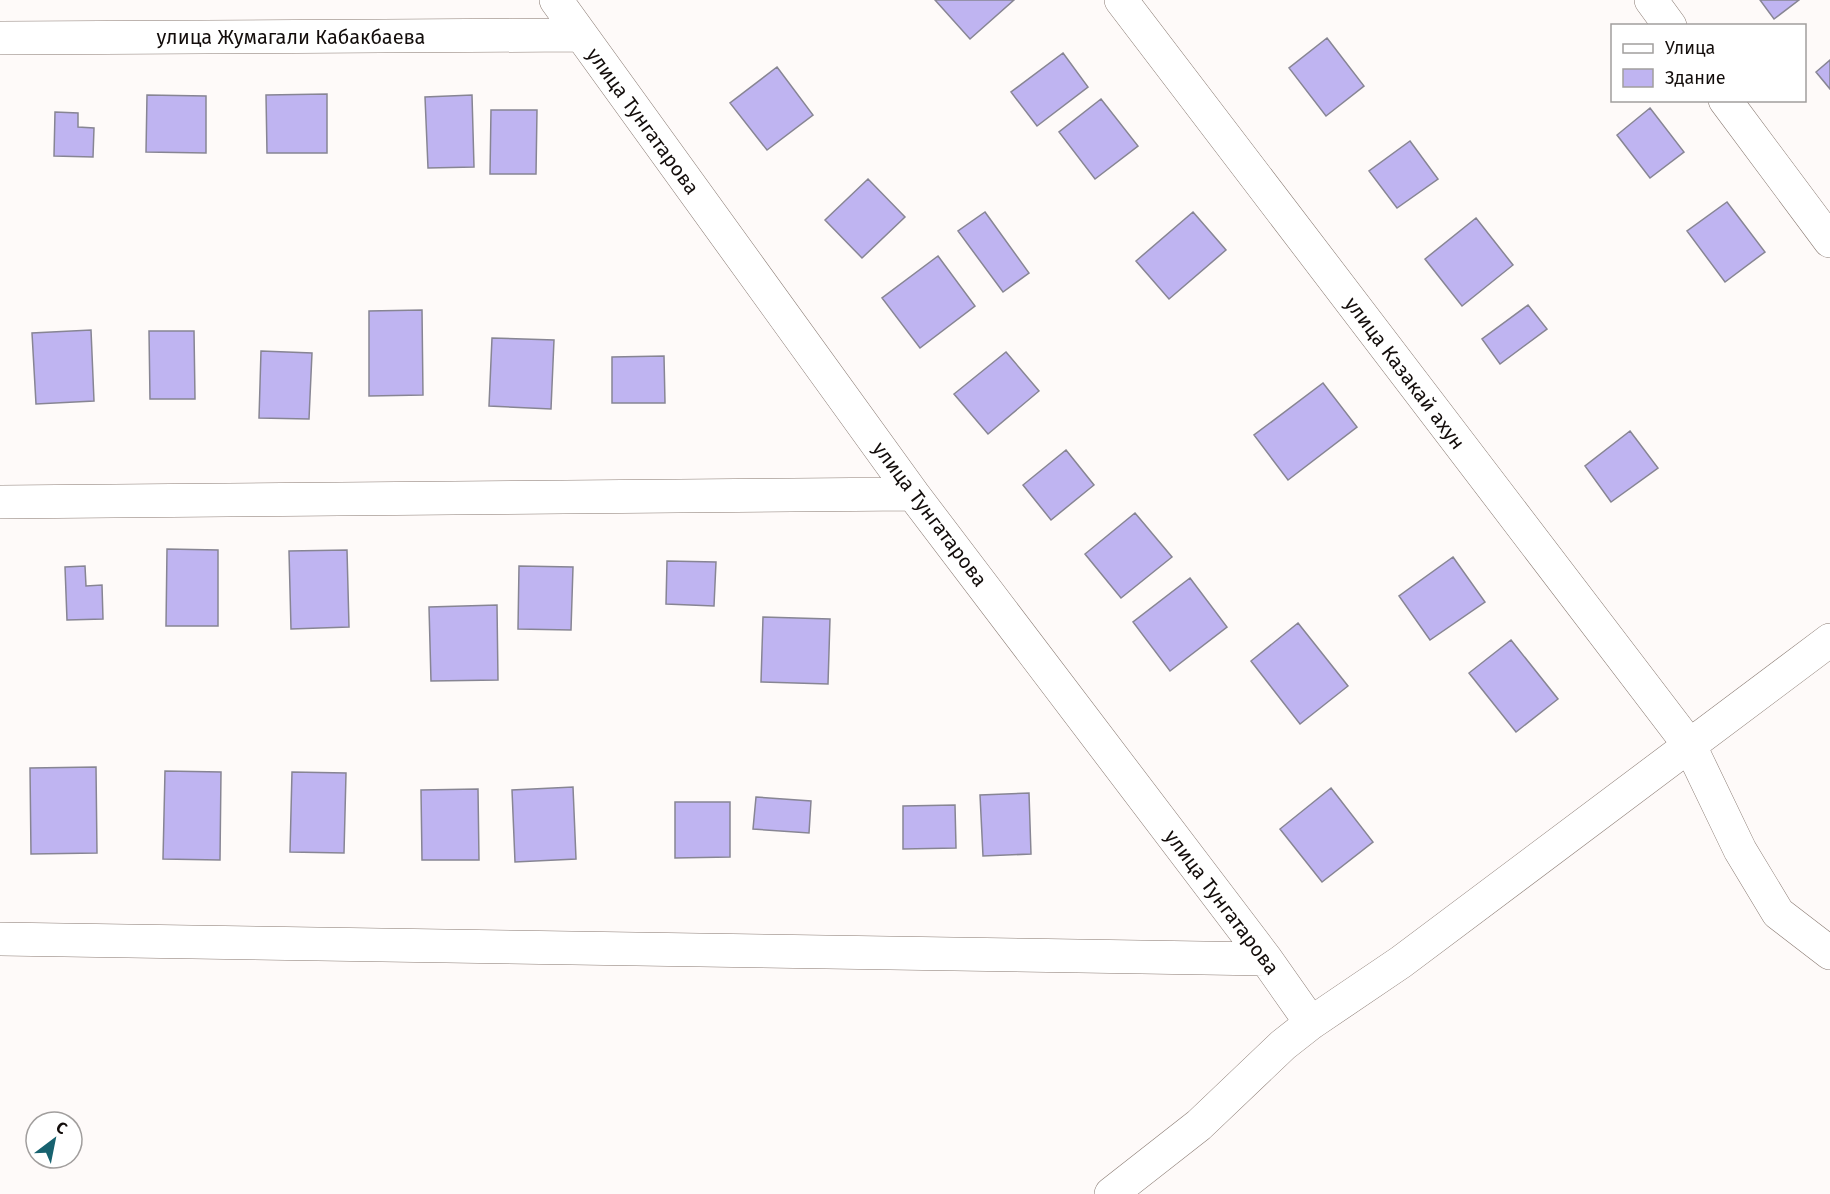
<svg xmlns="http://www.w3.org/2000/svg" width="1830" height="1194" viewBox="0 0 1830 1194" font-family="'Fira Sans',sans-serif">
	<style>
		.building { fill: #bfb4f1; stroke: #878593; stroke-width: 1.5 }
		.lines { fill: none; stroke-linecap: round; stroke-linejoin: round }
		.minor-casing { stroke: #897a72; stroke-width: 34 }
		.minor { stroke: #fff; stroke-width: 33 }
		.labels { text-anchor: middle; stroke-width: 4.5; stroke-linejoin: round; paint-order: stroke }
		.street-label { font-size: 20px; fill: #130d0b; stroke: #fff }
	</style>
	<rect width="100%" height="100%" fill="#fefaf9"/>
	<path class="building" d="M935,0H1014L970,39Z
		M1760,0H1799L1774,19Z
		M1327,38L1364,86L1326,116L1289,68Z
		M1063,53L1088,87L1037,126L1011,92Z
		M1830,60V89L1816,72Z
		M777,67L813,115L767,150L730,103Z
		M327,94V153H267L266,95Z
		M147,95L206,96V153L146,152Z
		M472,95L474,167L428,168L425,97Z
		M1101,99L1138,146L1095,179L1059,132Z
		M1650,108L1684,152L1650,178L1617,135Z
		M491,110H537L536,174H490Z
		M55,112L78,113V127L94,128L93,157L54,156Z
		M1410,141L1438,179L1397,208L1369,171Z
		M868,179L905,217L862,258L825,220Z
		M1727,202L1765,252L1725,282L1687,231Z
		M985,212L1029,273L1003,292L958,231Z
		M1193,212L1226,250L1169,299L1136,261Z
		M1476,218L1513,265L1462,306L1425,259Z
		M938,256L975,306L920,348L882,298Z
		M1528,305L1547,329L1500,364L1482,339Z
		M422,310L423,395L369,396V311Z
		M91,330L94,401L36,404L32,333Z
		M149,331H194L195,399H150Z
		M492,338L554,340L551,409L489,406Z
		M261,351L312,353L309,419L259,418Z
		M1006,352L1039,391L988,434L954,394Z
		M664,356L665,403H612V357Z
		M1323,383L1357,427L1288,480L1254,435Z
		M1630,431L1658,468L1611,502L1585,466Z
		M1066,450L1094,485L1051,520L1023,485Z
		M1135,513L1172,557L1121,598L1085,554Z
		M167,549L218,550V626H166Z
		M347,550L349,627L291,629L289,551Z
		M1453,557L1485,602L1430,640L1399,596Z
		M667,561L716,562L714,606L666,604Z
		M85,566L86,586L102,585L103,619L67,620L65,567Z
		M519,566L573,567L571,630L518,629Z
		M1190,578L1227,627L1170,671L1133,622Z
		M497,605L498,680L431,681L429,607Z
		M763,617L830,619L828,684L761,682Z
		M1298,623L1348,686L1300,724L1251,661Z
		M1511,640L1558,699L1516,732L1469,673Z
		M96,767L97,853L31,854L30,768Z
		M165,771L221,772L220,860L163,859Z
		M292,772L346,773L344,853L290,852Z
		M573,787L576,859L515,862L512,790Z
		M1331,788L1373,842L1322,882L1280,829Z
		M478,789L479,860H422L421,790Z
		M1029,793L1031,854L983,856L980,795Z
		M756,797L811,801L809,833L753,829Z
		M675,802H730V857L675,858Z
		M955,805L956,848L903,849V806Z"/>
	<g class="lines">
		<defs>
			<path id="minor" d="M556,0L913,494L1266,959L1311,1023
				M1121,0L1690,746L1740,850L1778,913L1830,953
				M1651,0L1670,26
				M0,38L581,35
				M1725,100L1830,241
				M0,502L913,494
				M0,939L1266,959
				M1111,1194L1199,1125L1283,1045L1311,1023L1401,962L1830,640"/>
		</defs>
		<use href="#minor" class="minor-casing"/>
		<use href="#minor" class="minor"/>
	</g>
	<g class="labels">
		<g class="street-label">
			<text x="291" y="44">улица Жумагали Кабакбаева</text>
			<text transform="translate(643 121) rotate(54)" y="7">улица Тунгатарова</text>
			<text transform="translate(1405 373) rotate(53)" y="7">улица Казакай ахун</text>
			<text transform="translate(930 514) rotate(53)" y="7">улица Тунгатарова</text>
			<text transform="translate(1222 902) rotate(53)" y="7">улица Тунгатарова</text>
		</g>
	</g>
	<rect x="1611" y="24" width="195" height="78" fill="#ffffff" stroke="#a19e9d" stroke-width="1.5"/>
	<rect x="1623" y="44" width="30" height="9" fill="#ffffff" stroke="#a19e9d" stroke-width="1.5"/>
	<text x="1665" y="54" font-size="18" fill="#130d0b">Улица</text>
	<rect x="1623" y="69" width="30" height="18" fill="#bfb4f1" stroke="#a19e9d" stroke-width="1.5"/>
	<text x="1665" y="84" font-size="18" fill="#130d0b">Здание</text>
	<g transform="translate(54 1140) rotate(32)"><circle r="28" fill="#ffffff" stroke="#a19e9d" stroke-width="1.5"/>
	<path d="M0-4.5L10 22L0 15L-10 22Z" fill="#17626f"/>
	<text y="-9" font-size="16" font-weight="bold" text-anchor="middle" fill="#130d0b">С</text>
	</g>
</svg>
